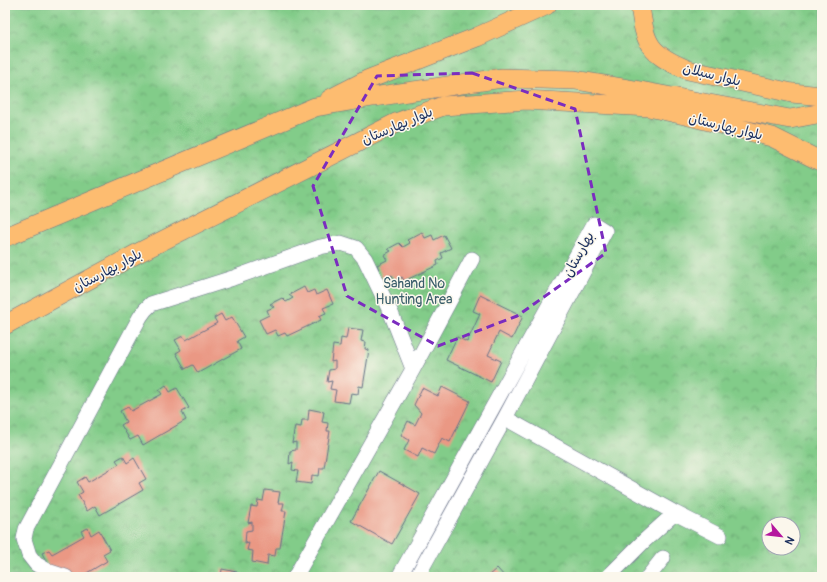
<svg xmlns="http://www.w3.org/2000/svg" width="827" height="582" viewBox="0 0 827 582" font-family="Pangolin,'Playpen Sans Arabic',sans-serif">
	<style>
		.park { fill: url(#park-crowns); stroke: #4e7e74; fill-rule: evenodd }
		.building { fill: #ea9884 }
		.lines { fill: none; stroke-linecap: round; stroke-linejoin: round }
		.minor-casing { stroke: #677087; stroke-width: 16 }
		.major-casing { stroke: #677087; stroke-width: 20 }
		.minor { stroke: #fff; stroke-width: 15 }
		.major { stroke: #fdbc70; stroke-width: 19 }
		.marked { fill: none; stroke: #7b2cbf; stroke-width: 3; stroke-dasharray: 8 5; stroke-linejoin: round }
		.labels { text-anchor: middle; stroke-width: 3; stroke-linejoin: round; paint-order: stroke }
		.street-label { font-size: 14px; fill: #1b2f5e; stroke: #fbf7ec }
		.park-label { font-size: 14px; fill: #3a5e6b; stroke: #fbf7ec }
	</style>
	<defs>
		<pattern id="park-crowns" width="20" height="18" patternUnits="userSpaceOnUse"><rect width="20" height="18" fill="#82cc89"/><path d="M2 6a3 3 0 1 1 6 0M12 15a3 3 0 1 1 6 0" fill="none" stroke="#6aa673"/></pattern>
	</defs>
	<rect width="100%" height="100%" fill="#fbf7ec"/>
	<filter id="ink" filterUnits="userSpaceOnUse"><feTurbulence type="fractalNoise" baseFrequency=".025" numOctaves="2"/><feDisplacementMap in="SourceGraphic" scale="8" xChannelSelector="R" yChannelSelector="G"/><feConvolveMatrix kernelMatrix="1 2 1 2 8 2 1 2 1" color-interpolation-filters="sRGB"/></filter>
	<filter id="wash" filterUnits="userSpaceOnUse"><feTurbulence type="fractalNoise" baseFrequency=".012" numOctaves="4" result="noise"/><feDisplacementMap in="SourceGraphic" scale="16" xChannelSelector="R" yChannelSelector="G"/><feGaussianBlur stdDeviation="0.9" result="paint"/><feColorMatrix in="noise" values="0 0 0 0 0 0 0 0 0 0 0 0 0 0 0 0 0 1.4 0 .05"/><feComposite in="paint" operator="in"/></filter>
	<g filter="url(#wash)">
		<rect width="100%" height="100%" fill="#f3ead3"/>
		<path class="park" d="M5,5H822V577H5ZM769,524H793V548H769Z"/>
		<g id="blocks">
			<path class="building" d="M422,232L425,238L432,235L434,240L444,235L451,248L441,253L443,258L437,261L438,265L404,281L402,277L395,281L392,275L383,279L377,265L387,260L384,255L391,251L388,249L399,243L403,247L410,243L407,240Z
				M304,287L307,293L314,290L316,295L327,290L333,304L323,308L326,313L319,316L321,320L287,336L285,333L278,336L275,330L266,334L259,320L269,315L267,310L274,307L270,304L282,298L286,302L293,298L289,295Z
				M480,295L523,316L512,339L499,332L488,355L501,361L491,382L446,360L457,337L467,342L480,314L473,311Z
				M221,314L225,321L232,317L244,337L237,341L241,349L198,373L193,365L185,369L176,353L181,350L175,340L183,336L186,340L217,323L214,318Z
				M348,328L363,330L361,341L366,342L365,349L369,350L363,387L359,386L358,394L351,393L349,403L334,401L336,390L330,389L332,381L327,382L329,370L335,369V361L331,362L333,345L340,346L341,338L346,339Z
				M166,385L170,392L177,388L189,408L182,412L186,420L143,445L138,436L130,440L121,425L126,422L120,411L128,407L131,411L162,394L159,390Z
				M442,387L470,401L450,442L442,438L434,454L422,448L418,457L404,450L409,440L401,435L408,421L415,425L421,413L414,405L422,388L438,396Z
				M309,409L324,412L322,422L328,423L327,431H330L324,468H320L319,476L312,475L311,484L296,482L298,471L292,470L293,462L289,464L290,451L296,450V442L292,443L295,426L301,427L302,420H308Z
				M123,456L127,463L134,458L146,479L139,483L143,490L100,515L95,506L87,511L78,495L83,492L77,482L85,477L88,482L119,464L116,460Z
				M379,471L420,494L392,544L351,521Z
				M265,490L280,492L278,503H284L282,511H286L280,548H276L275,556L268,555L267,565L252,562L253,551L247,550L249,543L245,544L246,531L252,530V522L248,523L251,506L257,507L258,500L263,501Z
				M88,528L91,535L99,530L110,550L103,554L107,561L80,577H47V563L42,553L49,550L52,554L84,536L81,531Z
				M497,568L505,577H487Z
				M222,569L237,572L236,577H221Z"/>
		</g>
	</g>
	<g filter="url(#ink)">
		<use href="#blocks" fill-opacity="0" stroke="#677087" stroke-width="1"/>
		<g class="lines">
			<defs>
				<path id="minor" d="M413,369L472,259
					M505,418L675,513L720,536
					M66,577L48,571L36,564L29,555L24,539L26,529L140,317L145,310L151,304L233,278L320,247L341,243L356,248L365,259L391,313L413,369L295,577
					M399,577L594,224L605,231L505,418L417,577
					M608,577L644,541L675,513
					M648,577L663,558"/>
				<path id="major" d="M640,5C645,45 649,54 688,70L792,93L822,96
					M330,99L369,79L477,37L547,5
					M5,237L13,234L315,107L373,97L502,78L575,80L635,90L790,119L822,113
					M5,325L138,253L396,123L443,106L526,100L649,107L689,116L772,137L822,162"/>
			</defs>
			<use href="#minor" class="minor-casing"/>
			<use href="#major" class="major-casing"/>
			<use href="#minor" class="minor"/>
			<use href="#major" class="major"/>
		</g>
	</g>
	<path class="marked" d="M472,73L575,109L606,253L517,316L438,346L347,296L313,186L377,76Z"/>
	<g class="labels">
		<g class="street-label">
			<text transform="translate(712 74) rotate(14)" y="5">بلوار سبلان</text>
			<text transform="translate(397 125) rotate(-23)" y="5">بلوار بهارستان</text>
			<text transform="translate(726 126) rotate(14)" y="5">بلوار بهارستان</text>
			<text transform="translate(578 254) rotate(-61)" y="5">بهارستان</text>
			<text transform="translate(107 270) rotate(-28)" y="5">بلوار بهارستان</text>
		</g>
		<g class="park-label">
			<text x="414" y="288">Sahand No<tspan x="414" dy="16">Hunting Area</tspan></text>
		</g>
	</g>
	<rect width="827" height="582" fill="none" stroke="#fbf7ec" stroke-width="20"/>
	<g transform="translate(781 536) rotate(118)"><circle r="19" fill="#fbf7ec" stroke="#a1a7b3"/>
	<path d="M0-3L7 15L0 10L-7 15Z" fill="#b5179e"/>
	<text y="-6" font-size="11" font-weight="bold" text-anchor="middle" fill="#1b2f5e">N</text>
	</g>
</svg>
